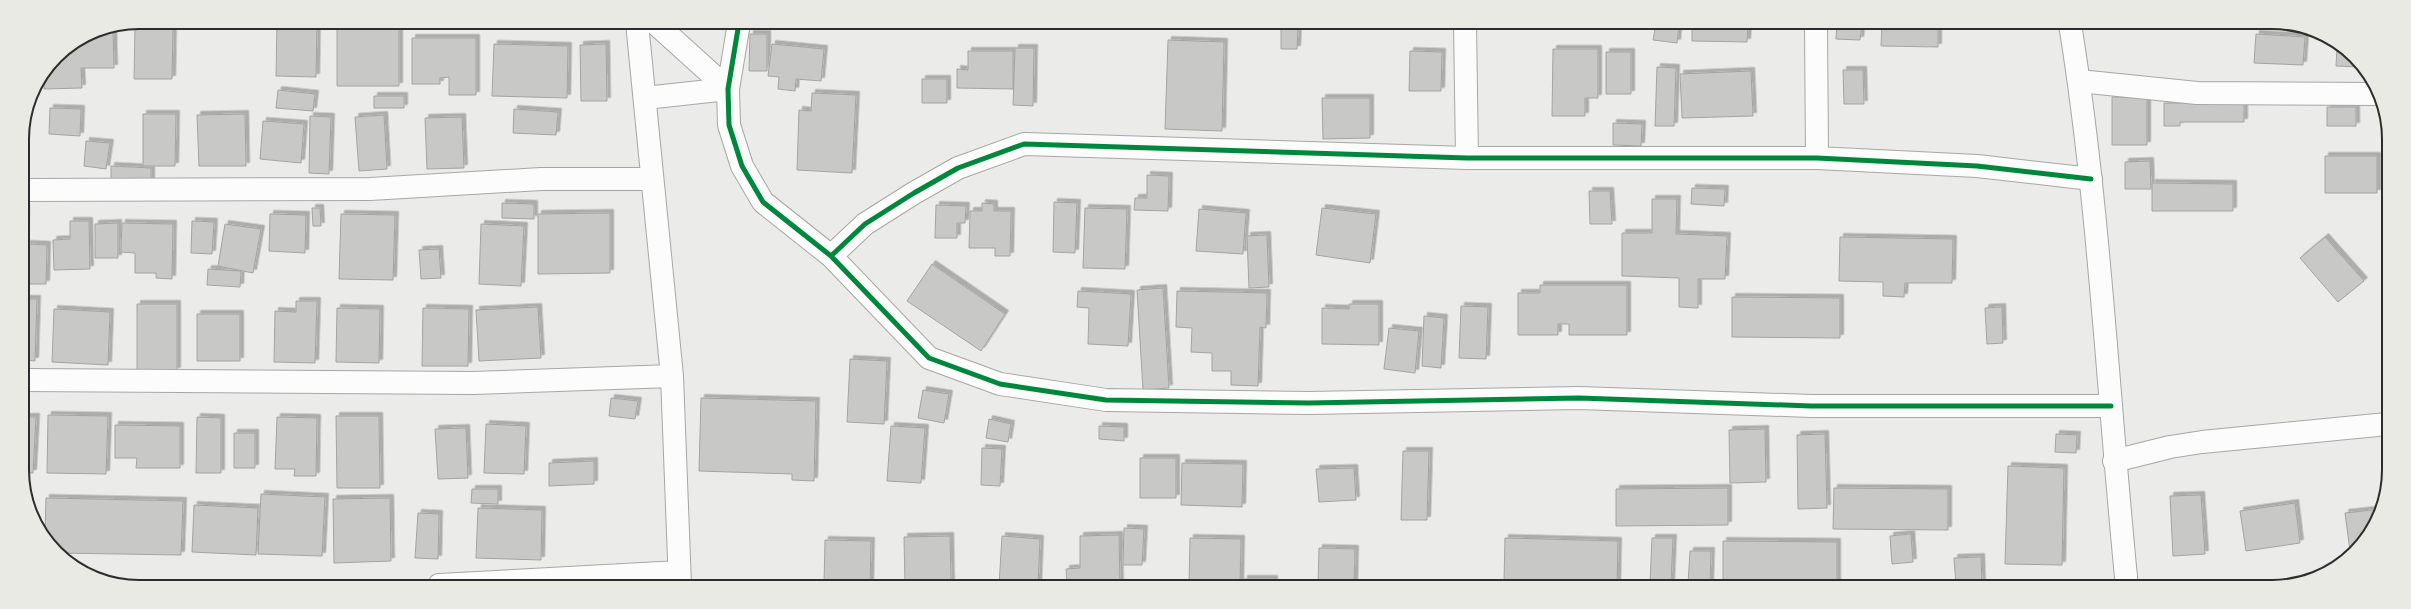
<svg xmlns="http://www.w3.org/2000/svg" width="2411" height="609" viewBox="0 0 2411 609" font-family="Commissioner,sans-serif">
	<style>
		.building { fill: #c8c8c7; stroke: #a4a4a2; filter: url(#shadow) }
		.lines { fill: none; stroke-linecap: round; stroke-linejoin: round }
		.street-casing { stroke: #a7a7a5; stroke-width: 24 }
		.secondary-casing { stroke: #a7a7a5; stroke-width: 24 }
		.street { stroke: #fcfcfc; stroke-width: 22 }
		.secondary { stroke: #fcfcfc; stroke-width: 22 }
		.cycleway-casing { stroke: #fafaf5; stroke-width: 8 }
		.cycleway { stroke: #00873e; stroke-width: 5 }
		.rim { fill: none; stroke: #2d2d2b; stroke-width: 2 }
	</style>
	<defs>
		<filter id="shadow"><feDropShadow dx="3.5" dy="-3.5" stdDeviation="0" flood-color="#0004"/></filter>
	</defs>
	<rect width="100%" height="100%" fill="#ebebe9"/>
	<path class="building" d="M277,22H317L316,77L276,76Z
		M337,22H399V86H337Z
		M1656,24H1679L1677,43L1653,40Z
		M1692,24H1748L1747,42L1692,41Z
		M1837,24H1862L1860,40L1836,39Z
		M1882,24H1938V47L1881,46Z
		M135,28L173,29L172,79H134Z
		M1281,28H1298L1297,49H1281Z
		M113,31L114,68H81L82,88L44,89V74L56,56L93,32Z
		M750,34H767V71H749Z
		M2256,34L2305,37L2303,65L2254,63Z
		M412,38H476V95H449V77L440,78V84H412Z
		M1168,40L1224,42L1222,131L1165,129Z
		M494,44L568,46L567,98L492,96Z
		M606,44L607,101H581L580,45Z
		M772,44L824,49L821,81L796,79L795,91L778,89L779,77L768,76Z
		M2337,47L2355,56L2360,67L2336,66Z
		M1015,48H1034L1033,106L1013,105Z
		M1553,49H1598V98H1585V116H1552Z
		M968,51H1013V89L957,88V69L968,70Z
		M1410,51L1442,52L1441,91H1409Z
		M1606,52H1631V94H1606Z
		M1657,67L1676,68L1674,126H1655Z
		M1843,70H1863L1864,104H1844Z
		M1751,71L1753,116L1682,118L1680,74Z
		M922,79H947V103H922Z
		M278,90L315,94L313,111L276,108Z
		M812,93L856,95L852,173L797,170L799,110L811,111Z
		M374,96H404V108H374Z
		M2112,97H2147V145H2112Z
		M1322,98H1370V138L1323,139Z
		M2164,103H2244V122H2180V126H2164Z
		M2327,107H2356V126H2327Z
		M50,108L81,109L80,136L49,134Z
		M514,109L558,112L556,135L513,133Z
		M143,114H176L175,166H143Z
		M245,114L246,166H199L197,115Z
		M384,115L387,169L359,171L355,117Z
		M310,116L331,117L329,174L309,173Z
		M462,117L464,168L427,169L425,118Z
		M263,121L304,124L301,163L260,159Z
		M24,123L25,163H22V132Z
		M1613,123L1642,124L1641,146L1613,145Z
		M86,141L110,143L106,169L84,166Z
		M2385,154H2387V219H2385Z
		M2325,156H2377V193H2325Z
		M2150,161L2151,189H2125V162Z
		M111,166L151,168V184L111,183Z
		M1147,175L1169,176L1168,211L1134,210L1135,198H1147Z
		M2152,183L2233,184V211H2152Z
		M1692,188L1725,189L1724,206L1691,204Z
		M1589,191H1610L1612,224H1590Z
		M1652,199H1677L1676,234L1727,236L1725,279H1698V308L1679,307V278L1622,276V233H1652Z
		M1054,202L1077,203L1075,253L1053,252Z
		M502,203L534,204V219L502,218Z
		M982,203L994,204V211H1011L1010,256H995V248H969L970,211H982Z
		M936,205L966,206L965,223H957V238H935Z
		M312,208H320L321,226H313Z
		M1085,208L1127,209L1125,269L1083,268Z
		M1322,208L1376,214L1370,263L1316,255Z
		M23,209H26L25,268H23Z
		M1199,209L1246,213L1243,254L1196,251Z
		M610,213V273L538,274V214Z
		M270,214L306,215L305,253L269,251Z
		M341,214L395,215L393,280L339,279Z
		M70,221H89L90,269L54,270L53,240L70,239Z
		M192,221L214,222L212,254L191,253Z
		M118,223V258H95V224Z
		M122,223L173,224L172,279L156,278V273H135V253L121,252Z
		M225,224L261,229L253,273L218,266Z
		M481,224L524,226L521,286L479,284Z
		M1267,235L1269,287L1249,288L1247,236Z
		M1840,237L1953,239L1952,283H1905L1904,297L1883,296V282L1839,281Z
		M2325,237L2364,281L2338,302L2300,258Z
		M27,244L47,245L46,284H26Z
		M439,249L441,278L421,279L419,250Z
		M932,264L1005,314L981,351L907,301Z
		M208,269L241,271L240,287L207,285Z
		M1540,285H1627V335H1569V324H1558V335H1518V293H1540Z
		M1163,288L1169,388L1143,390L1137,290Z
		M1078,291L1131,294L1128,346L1088,344L1089,308L1077,307Z
		M1177,291L1267,293L1266,328L1260,327L1258,386L1231,385V371H1212V353L1191,352L1192,328L1176,327Z
		M1732,297L1840,298V338L1732,337Z
		M23,299H37L35,361L24,360Z
		M296,301H317L315,363L274,362L275,311L296,312Z
		M137,304H177V371H137Z
		M1349,304H1379V345L1322,344V308L1349,309Z
		M1461,306L1488,307L1486,359L1459,358Z
		M538,307L541,358L479,361L476,310Z
		M2002,307L2003,343L1987,344L1985,308Z
		M337,308L380,309L379,363L336,362Z
		M423,308L469,309L468,366H422Z
		M54,309L110,312L108,365L52,362Z
		M197,314H240V361H197Z
		M1424,316L1444,318L1441,368L1422,366Z
		M1389,328L1419,331L1415,373L1384,369Z
		M850,359L887,361L884,424L847,422Z
		M923,390L949,394L944,423L918,418Z
		M611,398L638,401L635,419L609,416Z
		M701,398L816,401L814,481L792,480V474L699,471Z
		M48,415L108,416L106,474L47,473Z
		M336,416H379L380,488H337Z
		M24,417H36L33,473H24Z
		M197,417L221,418V473H196Z
		M277,417L317,418L316,476H294L295,469H275Z
		M989,419L1011,424L1008,442L986,438Z
		M486,424L526,426L524,474L484,473Z
		M115,425L180,426V468H136L137,458H115Z
		M891,426L925,428L921,483L887,481Z
		M1099,426L1124,427V441L1099,439Z
		M466,428L468,478L438,479L435,429Z
		M1765,429L1766,482L1730,483L1729,430Z
		M234,433H255V468H234Z
		M1825,434L1827,508L1798,509L1797,435Z
		M2056,434L2077,435L2076,453L2055,452Z
		M982,448L1002,449L1000,486L981,485Z
		M1403,451H1429L1427,520H1401Z
		M1140,458H1176V498H1140Z
		M594,461V484L549,486V463Z
		M1182,463L1243,464L1242,507L1181,505Z
		M2008,466L2064,468L2062,565L2005,564Z
		M1354,468L1356,500L1319,502L1316,469Z
		M1728,488V525L1616,526V489Z
		M1834,488L1948,489V530L1833,529Z
		M472,489H498V504L471,503Z
		M261,494L325,497L322,556L258,554Z
		M2201,495L2205,554L2173,556L2170,496Z
		M46,498L183,501L181,555L56,553L45,532Z
		M390,498L391,561L334,563L333,499Z
		M2295,503L2300,543L2246,551L2240,511Z
		M194,505L258,508L256,555L192,552Z
		M478,508L542,510L541,560L476,558Z
		M2381,509L2373,529L2356,550L2350,551L2345,513Z
		M418,513L439,514L438,559L415,558Z
		M1124,528L1144,529L1142,565H1123Z
		M1911,534L1913,562L1892,564L1890,536Z
		M1119,535L1120,586H1067L1066,569L1080,568V536Z
		M950,536L951,585H905L904,537Z
		M1002,536L1040,539L1038,586H999Z
		M1190,538L1241,539L1240,586H1189Z
		M1505,538L1618,541L1617,586L1504,582Z
		M1652,538H1673L1671,583H1650Z
		M825,540L871,541L870,585H824Z
		M1723,541L1837,542V586H1723Z
		M1319,548L1355,549L1354,586H1318Z
		M1690,551H1711L1710,584H1688Z
		M1981,557L1982,586H1956L1954,558Z
		M1244,579H1274V586H1244Z"/>
	<g class="lines">
		<defs>
			<path id="street" d="M637,23L672,376L680,585
				M655,23L728,89
				M739,23L728,89L729,125L742,166L763,202L831,256L929,358L1000,384L1106,400L1309,403L1579,398L1811,406H2111
				M1465,23L1467,158
				M1816,24L1817,158
				M2079,81L2197,93L2375,94
				M645,98L728,89
				M23,190L370,189L541,179H651
				M831,256L865,224L914,193L958,168L1024,144L1467,158H1817L1977,166L2091,179
				M24,380L473,383L672,376
				M2114,461L2170,447L2202,442L2387,424
				M439,585L679,572"/>
			<path id="secondary" d="M2070,24C2100,210 2108,399 2127,587"/>
		</defs>
		<use href="#street" class="street-casing"/>
		<use href="#secondary" class="secondary-casing"/>
		<use href="#street" class="street"/>
		<use href="#secondary" class="secondary"/>
		<defs>
			<path id="cycleway" d="M739,23L728,89L729,125L742,166L763,202L831,256L929,358L1000,384L1106,400L1309,403L1579,398L1811,406H2111
				M831,256L865,224L914,193L958,168L1024,144L1467,158H1817L1977,166L2091,179"/>
		</defs>
		<use href="#cycleway" class="cycleway-casing"/>
		<use href="#cycleway" class="cycleway"/>
	</g>
	<path d="M0 0H2411V609H0ZM139 29H2272A110 110 0 0 1 2382 139V470A110 110 0 0 1 2272 580H139A110 110 0 0 1 29 470V139A110 110 0 0 1 139 29Z" fill="#eaeae5" fill-rule="evenodd"/>
	<path class="rim" d="M139 29H2272A110 110 0 0 1 2382 139V470A110 110 0 0 1 2272 580H139A110 110 0 0 1 29 470V139A110 110 0 0 1 139 29Z"/>
</svg>
